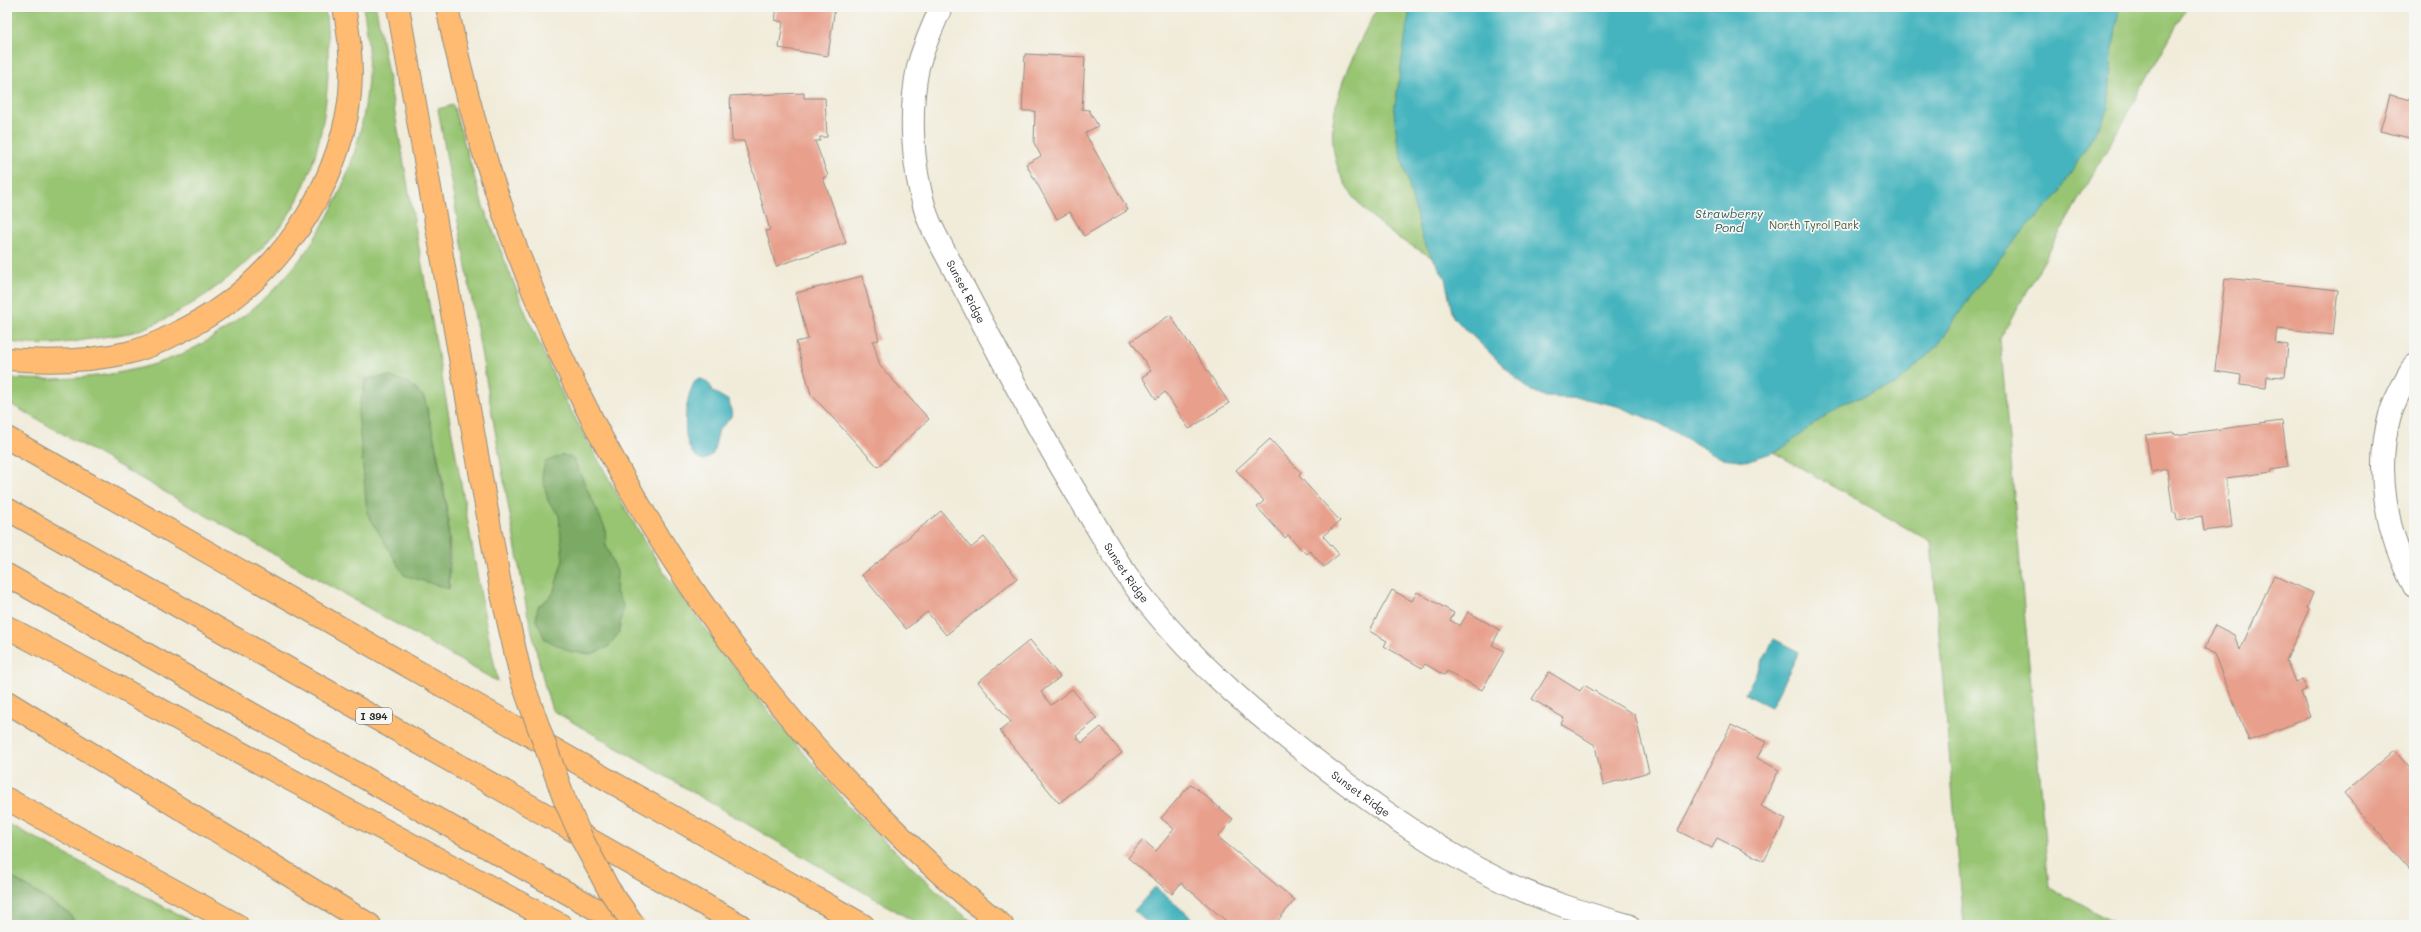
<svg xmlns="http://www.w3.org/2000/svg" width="2421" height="932" viewBox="0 0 2421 932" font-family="Mali,sans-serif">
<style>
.green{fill:#98c572;stroke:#62784e;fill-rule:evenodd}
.forest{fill:#7aaa64;stroke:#526a48}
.water{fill:#45b4be;stroke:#387074}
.building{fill:#e8a08d}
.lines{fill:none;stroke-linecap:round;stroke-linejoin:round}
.street-casing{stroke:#8e8c82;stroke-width:24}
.highway-casing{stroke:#8e8c82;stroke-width:24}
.street{stroke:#fff;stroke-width:22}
.highway{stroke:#febb71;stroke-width:22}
.highway-bridge-casing{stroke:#8e8c82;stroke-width:24;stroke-linecap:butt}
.highway-bridge{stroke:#febb71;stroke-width:22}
.labels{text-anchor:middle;stroke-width:3.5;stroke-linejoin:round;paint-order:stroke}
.shield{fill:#f6f6f2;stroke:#686867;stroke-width:1}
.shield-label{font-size:10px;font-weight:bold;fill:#2b2b2b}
.park-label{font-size:11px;fill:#4c5940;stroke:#f6f6f2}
.street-label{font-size:11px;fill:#2b2b2b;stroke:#f6f6f2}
.water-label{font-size:12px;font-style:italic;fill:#345b5e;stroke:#f6f6f2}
</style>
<rect width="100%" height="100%" fill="#f6f6f2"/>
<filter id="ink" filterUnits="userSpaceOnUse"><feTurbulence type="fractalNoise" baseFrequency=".025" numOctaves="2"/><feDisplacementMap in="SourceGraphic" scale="8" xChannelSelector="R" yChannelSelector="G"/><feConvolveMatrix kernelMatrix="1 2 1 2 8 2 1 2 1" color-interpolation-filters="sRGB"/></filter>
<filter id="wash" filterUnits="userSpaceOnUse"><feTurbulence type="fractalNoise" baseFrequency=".012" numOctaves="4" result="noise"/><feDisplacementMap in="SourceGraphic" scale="16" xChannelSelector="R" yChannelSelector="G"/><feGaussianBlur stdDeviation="0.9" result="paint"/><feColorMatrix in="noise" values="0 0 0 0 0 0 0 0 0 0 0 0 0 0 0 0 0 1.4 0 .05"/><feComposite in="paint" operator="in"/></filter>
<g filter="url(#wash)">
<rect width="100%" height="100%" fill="#f1ecda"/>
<g class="green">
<path d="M18,7h307c8,65 2,133 -27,192 -26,52 -103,111 -156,130 -14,6 -30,6 -45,9 -29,5 -60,10 -90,3v-324z"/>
<path d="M363,7h13l110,617 12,58 -491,-280v-25c22,4 47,2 69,1 42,-3 91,-13 127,-35 27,-16 55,-36 77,-60 66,-71 103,-179 83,-276zM424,397c16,62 30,127 25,192z"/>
<path d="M1378,7h809l-187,332 49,548 69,38h-154l-33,-383 -533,-304c-100,-70 -68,-141 -20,-231z"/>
<path d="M453,105l30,101 44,110 37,82 65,117 36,59 95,127 93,110 102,97 21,17h-56l-368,-215 -7,-23 -18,-76 -89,-502zM548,501l57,27 1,18 11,26 -1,20 7,13 -85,2 15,-13 10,-34 -4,-45z"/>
<polygon points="7,823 198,925 76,925 70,914 7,874"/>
</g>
<g class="forest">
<polygon points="388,376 409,383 424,397 434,438 448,517 449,589 404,575 367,513 358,412 366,379"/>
<polygon points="563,455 573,458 605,528 606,546 617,572 616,592 623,605 619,633 608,647 592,654 571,652 545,639 536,620 538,607 553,594 563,560 559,515 548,501 542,475 545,462"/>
<polygon points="7,874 70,914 76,925 7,925"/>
</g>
<g class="water">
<polygon points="1410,7 2119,7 2119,9 2112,55 2108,111 2058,195 2019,235 1976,288 1939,344 1896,385 1841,404 1780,450 1747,461 1721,458 1659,423 1617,406 1586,399 1546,397 1526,388 1453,317 1445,278 1423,241 1397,139 1394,111"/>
<path d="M702,379l8,6 2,6 17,10 3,14 -6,8 -7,6 -6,25 -9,6c-27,-4 -20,-65 -8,-80z"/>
<polygon points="1774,639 1799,652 1771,707 1745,694"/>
<polygon points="1155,887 1200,925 1150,925 1134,911"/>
</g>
<g id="blocks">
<g class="building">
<polygon points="777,7 835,7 828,56 779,48 783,22 775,20"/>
<polygon points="1025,54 1085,57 1082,109 1089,110 1098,126 1085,133 1128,210 1084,236 1070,212 1057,219 1026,164 1041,156 1034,143 1035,111 1022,111"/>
<polygon points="2414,89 2414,139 2380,131 2390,95 2411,100"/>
<polygon points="804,93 804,98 825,98 827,137 820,137 820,141 815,141 828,176 823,178 846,243 776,266 766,231 770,230 744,141 732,141 730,96"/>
<polygon points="862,276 879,340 873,341 880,366 929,419 878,467 811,394 796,342 808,339 796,293"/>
<polygon points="2225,278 2338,290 2333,335 2277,329 2275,343 2288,345 2285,377 2267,376 2266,388 2240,385 2241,375 2215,371"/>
<polygon points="1170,315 1229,403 1189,429 1165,392 1156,399 1142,377 1151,371 1131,341"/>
<polygon points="2282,421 2288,467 2271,470 2272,472 2226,478 2232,527 2204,531 2202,516 2177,520 2176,513 2173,513 2167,469 2151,472 2146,435 2174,432 2175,435"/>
<polygon points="1270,439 1301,473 1299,476 1340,521 1323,536 1339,554 1324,567 1310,551 1306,554 1288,535 1285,538 1257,507 1264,501 1236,470"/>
<polygon points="941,511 971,548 984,537 1017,578 946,635 927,612 906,629 862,575"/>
<polygon points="2274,575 2313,593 2307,608 2309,609 2286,660 2295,682 2302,679 2307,689 2301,692 2310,717 2249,741 2214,654 2204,648 2215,625 2234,635 2240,650"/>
<polygon points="1392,590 1412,601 1417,592 1454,613 1450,620 1460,626 1468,612 1500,630 1492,645 1504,651 1482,690 1447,671 1444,675 1425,664 1422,668 1384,646 1387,641 1369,631"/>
<polygon points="1030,640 1060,677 1041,692 1051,705 1072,689 1097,719 1076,736 1082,743 1101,727 1122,753 1059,803 1000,731 1011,722 978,682"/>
<polygon points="1549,672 1580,691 1584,685 1635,715 1649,772 1603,785 1595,745 1561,724 1564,718 1532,699"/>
<polygon points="1731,725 1766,742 1757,758 1779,770 1761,806 1786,819 1764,861 1717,838 1712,848 1678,831"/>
<polygon points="2394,750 2414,773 2414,874 2344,793"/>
<polygon points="1191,784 1233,819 1218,837 1295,900 1274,925 1231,925 1181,883 1172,894 1128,858 1143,840 1156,851 1174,829 1161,818"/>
</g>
</g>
</g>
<g filter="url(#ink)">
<use href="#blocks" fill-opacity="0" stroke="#8e8c82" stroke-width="1"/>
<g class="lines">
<defs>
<g id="street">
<path id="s1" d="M941,7c-8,19 -18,40 -23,60 -9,45 -6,98 7,142 3,12 10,25 16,36 48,89 93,179 145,264 19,32 38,65 61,93 51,64 115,118 180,167 55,42 111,81 173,111 41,20 84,33 128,45"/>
<path d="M2414,366c-9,15 -19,32 -24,49 -16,56 -3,121 24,171"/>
</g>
<g id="highway">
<polyline points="398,7 501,590"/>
<path d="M447,7c60,295 206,576 417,792 43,45 89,88 138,126"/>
<path d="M7,359c41,3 80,3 120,-6 17,-4 33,-11 48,-19 88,-41 152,-123 172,-219 7,-36 4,-72 -3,-108"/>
<polyline points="7,438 863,925"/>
<polyline points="7,509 740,925"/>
<polyline points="7,575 624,925"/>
<polyline points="7,627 561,925"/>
<polyline points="7,702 370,925"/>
<polyline points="7,799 237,925"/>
</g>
</defs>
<use href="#street" class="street-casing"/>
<use href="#highway" class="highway-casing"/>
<use href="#street" class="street"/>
<use href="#highway" class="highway"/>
<defs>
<polyline id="highway-bridge" points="501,590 522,681 564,798 583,841 608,888 634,925"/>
</defs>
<use href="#highway-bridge" class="highway-bridge-casing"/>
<use href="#highway-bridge" class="highway-bridge"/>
</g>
</g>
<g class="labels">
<rect class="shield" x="356" y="708" width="36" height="16" rx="3"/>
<g class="shield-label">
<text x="374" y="720">I 394</text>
</g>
<g class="park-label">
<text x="1814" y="229">North Tyrol Park</text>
</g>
<g class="street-label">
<text dy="4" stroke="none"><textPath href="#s1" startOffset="300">Sunset Ridge</textPath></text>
<text dy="4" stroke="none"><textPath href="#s1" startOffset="624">Sunset Ridge</textPath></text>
<text dy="4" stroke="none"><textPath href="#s1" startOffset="948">Sunset Ridge</textPath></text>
</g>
<g class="water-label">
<text x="1729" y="218">Strawberry<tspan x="1729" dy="14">Pond</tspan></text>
</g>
</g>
<rect width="2421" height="932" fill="none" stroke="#f6f6f2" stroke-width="24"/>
</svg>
